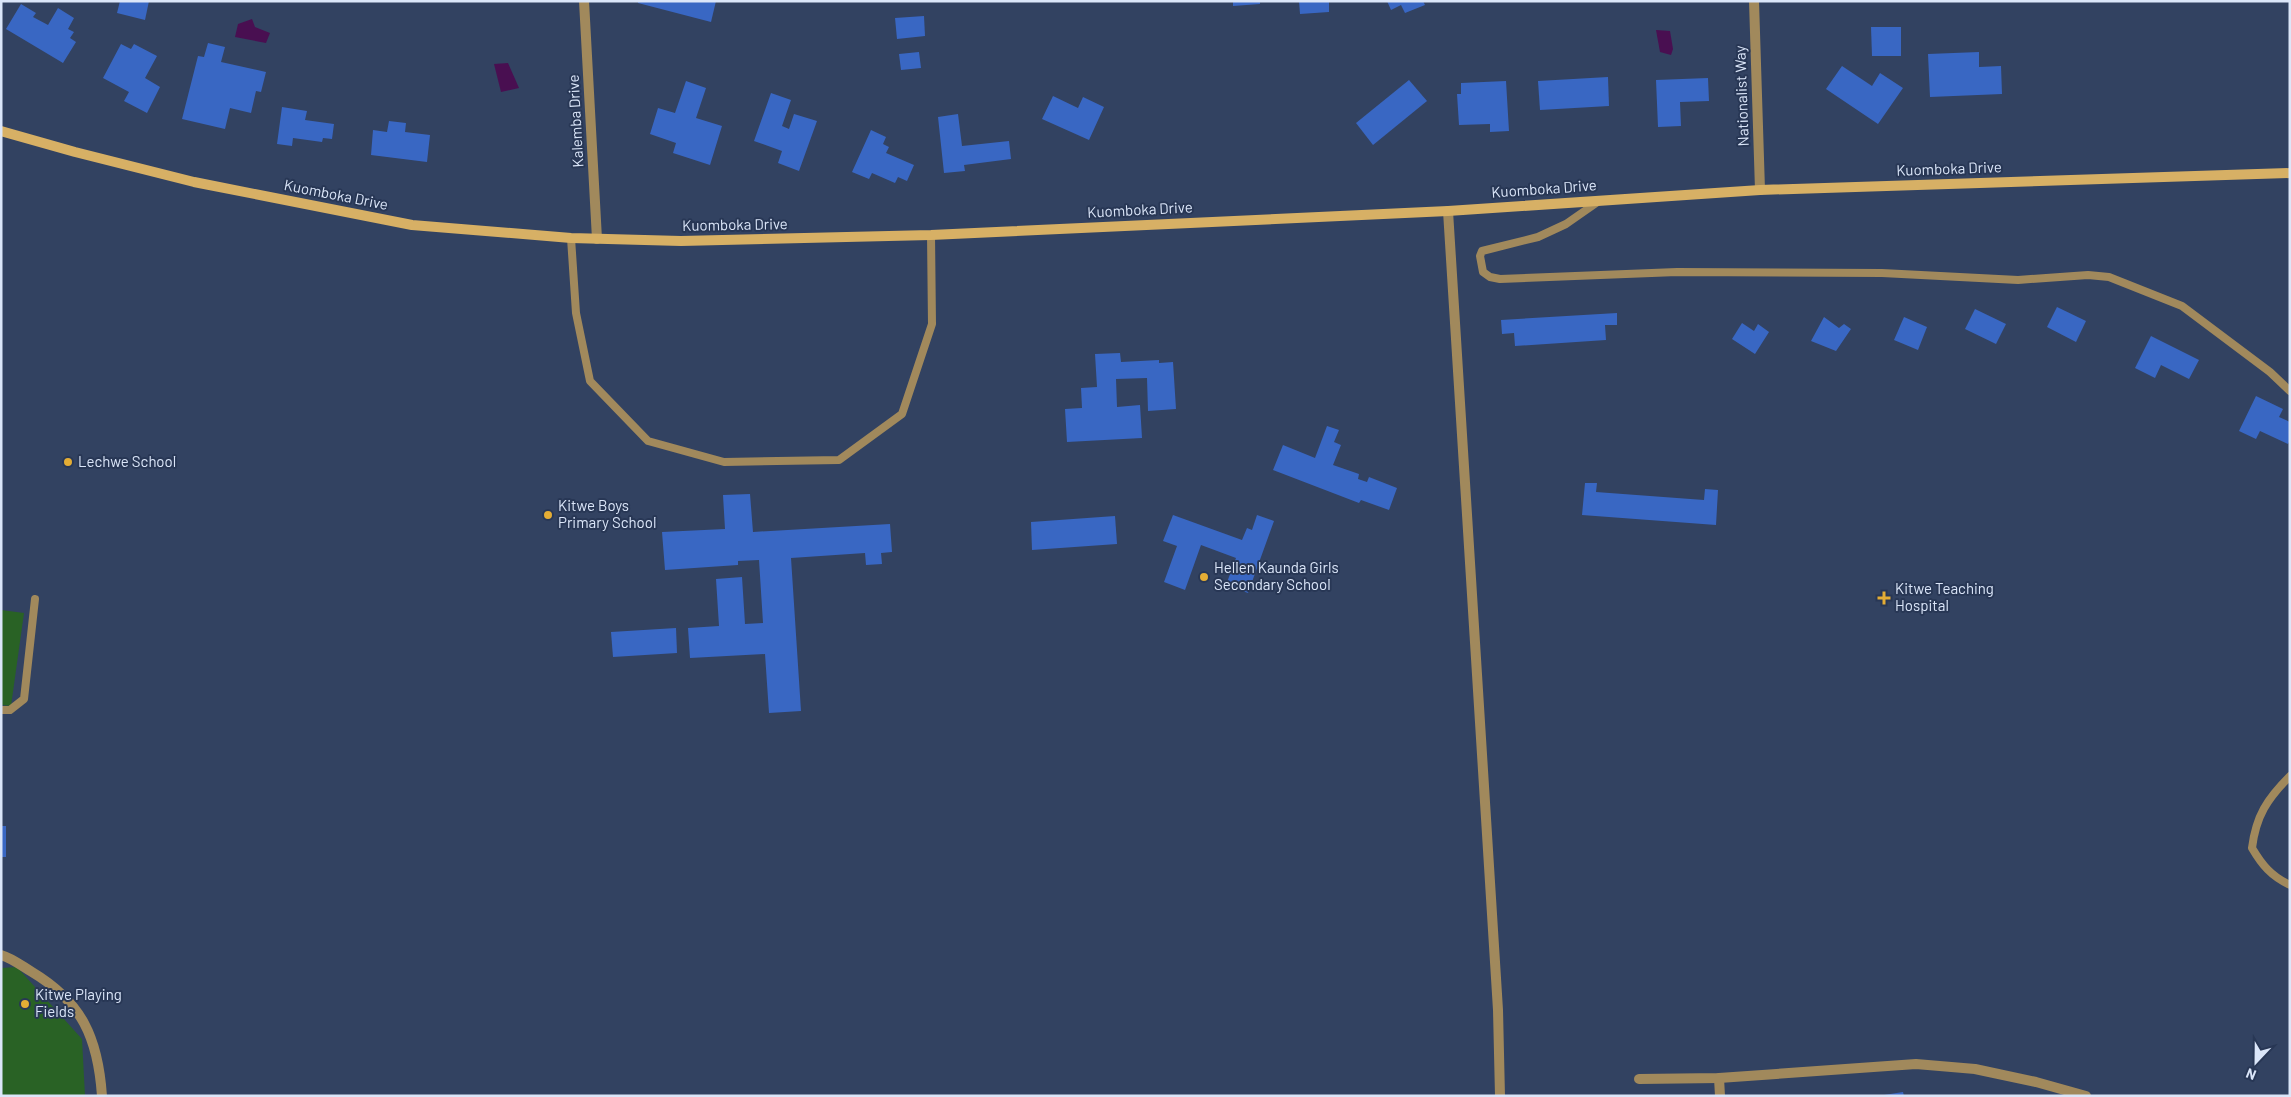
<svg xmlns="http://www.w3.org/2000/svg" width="2291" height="1097" viewBox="0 0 2291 1097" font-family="Barlow,sans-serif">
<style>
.green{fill:#296225}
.water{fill:#490f51}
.building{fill:#3967c3}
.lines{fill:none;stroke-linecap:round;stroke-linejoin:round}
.service{stroke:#a1895c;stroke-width:8}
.minor{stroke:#a1895c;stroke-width:10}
.tertiary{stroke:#a1895c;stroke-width:10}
.secondary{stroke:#d7b065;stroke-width:10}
.poi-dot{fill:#e4ad35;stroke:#283755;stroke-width:2}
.labels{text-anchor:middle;stroke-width:4;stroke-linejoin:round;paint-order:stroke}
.street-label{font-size:15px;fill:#dbe6f9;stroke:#283755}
.poi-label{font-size:15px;fill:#dbe6f9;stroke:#283755;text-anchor:start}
</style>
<rect width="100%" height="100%" fill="#324261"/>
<g class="green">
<polygon points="1,610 24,613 11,706 1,705"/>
<polygon points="17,967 82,1039 85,1096 1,1096 1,968"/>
</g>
<g class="water">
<polygon points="252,19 255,27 270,33 266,43 235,37 238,24"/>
<polygon points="1656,30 1670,31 1673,49 1671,55 1660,52"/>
<polygon points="508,63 519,88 501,92 494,64"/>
</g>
<g class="building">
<polygon points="120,1 149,1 145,20 117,13"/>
<polygon points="638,1 716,1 711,22 638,3"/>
<polygon points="1233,1 1260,1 1260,4 1233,6"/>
<polygon points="1299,1 1329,1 1329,12 1300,14"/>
<polygon points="1387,1 1423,1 1425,5 1405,13 1401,5 1391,10"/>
<polygon points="21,4 36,13 33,17 48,25 58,8 74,18 68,29 74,32 70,38 76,42 63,63 6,29"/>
<polygon points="924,16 925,36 897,39 895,18"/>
<polygon points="1871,27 1901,27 1901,56 1872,56"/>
<polygon points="208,43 225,47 221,62 266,72 261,92 256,91 251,113 230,108 225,129 182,119 198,56 204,57"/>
<polygon points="121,44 131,49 134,44 157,56 145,78 160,87 147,113 124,101 129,92 103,78"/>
<polygon points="919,52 921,68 901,70 899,54"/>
<polygon points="1979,52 1979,67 2001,66 2002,94 1930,97 1928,54"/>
<polygon points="1842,66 1872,86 1880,73 1903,88 1878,124 1826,89"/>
<polygon points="1608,77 1609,106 1540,110 1538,81"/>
<polygon points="1708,78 1709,101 1680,102 1681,126 1658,127 1656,80"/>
<polygon points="1409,80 1427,101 1373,145 1356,123"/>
<polygon points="686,81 706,88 696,118 722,126 710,165 673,153 676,143 650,134 658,108 675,113"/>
<polygon points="1506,81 1509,131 1490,132 1490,124 1459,125 1457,94 1461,94 1461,83"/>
<polygon points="771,93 791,100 782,126 789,129 794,114 817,121 799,171 778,163 782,151 754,141"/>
<polygon points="1053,96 1078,108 1083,97 1104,107 1089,140 1042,119"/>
<polygon points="282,107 307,111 305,120 334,124 332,139 323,138 322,142 293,138 292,146 277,144"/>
<polygon points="958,114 962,146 1009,141 1011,159 964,165 965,171 944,173 938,117"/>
<polygon points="389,121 406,123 405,132 430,135 427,162 371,155 373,130 387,132"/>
<polygon points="871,130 886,137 883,144 889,147 886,153 914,165 907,181 898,177 895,183 872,173 869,179 852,172"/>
<polygon points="2057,307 2086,321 2076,342 2047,327"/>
<polygon points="1975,309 2006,324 1996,344 1965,329"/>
<polygon points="1617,313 1617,325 1605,325 1606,340 1515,346 1514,333 1502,334 1501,320"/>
<polygon points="1824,317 1839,328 1844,324 1851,329 1836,351 1811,341"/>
<polygon points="1904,317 1927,327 1918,350 1894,340"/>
<polygon points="1742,323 1754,331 1758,324 1769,332 1755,354 1732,339"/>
<polygon points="2151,336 2199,360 2189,379 2161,365 2155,378 2135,368"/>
<polygon points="1120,353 1121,362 1159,360 1159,363 1173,362 1176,409 1148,411 1147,378 1116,379 1117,407 1140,405 1142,438 1067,442 1065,409 1082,408 1081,388 1097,387 1095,354"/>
<polygon points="2256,396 2283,409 2279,417 2290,422 2290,440 2288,444 2260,431 2256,439 2239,431"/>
<polygon points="1327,426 1339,430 1334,442 1341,445 1333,465 1359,474 1358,479 1367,482 1369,477 1397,488 1389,510 1361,500 1359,503 1273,470 1283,445 1315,458"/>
<polygon points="1585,483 1597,483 1596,492 1704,500 1705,489 1718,490 1716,525 1582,515"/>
<polygon points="750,494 753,532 890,524 892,552 881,553 882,564 866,565 865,553 791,558 801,711 769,713 765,654 690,658 688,628 719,626 716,579 742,577 745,624 763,623 759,560 738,561 738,565 665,570 662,532 725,529 723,495"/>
<polygon points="1173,515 1242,540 1247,528 1252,530 1257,515 1274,521 1248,593 1226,585 1236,558 1201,545 1185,590 1164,582 1177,546 1163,541"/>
<polygon points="1115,516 1117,544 1032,550 1031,522"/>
<polygon points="676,628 677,653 613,657 611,632"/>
<rect x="1" y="826" width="5" height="31"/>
<polygon points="1903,1092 1904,1096 1884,1096 1884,1095"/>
</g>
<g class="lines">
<g class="service">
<polyline points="1599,201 1566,224 1538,237 1482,251 1480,256 1483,272 1490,277 1500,279 1677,272 1882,273 2018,280 2088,275 2109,277 2182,306 2270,372 2290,391"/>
<polyline points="571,238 576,313 590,381 648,441 724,462 839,460 902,414 932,324 931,235"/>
<polyline points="1,710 10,710 24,699 35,599"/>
<path d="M2290,776c-23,23 -34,40 -38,72 10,17 19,28 38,37"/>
</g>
<g class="minor">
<polyline points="584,1 597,239"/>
<polyline points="1448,211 1498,1010 1500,1096"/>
<path d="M1,955c11,3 21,11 31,17 50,30 66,66 70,124"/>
<polyline points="1719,1078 1720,1096"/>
<polyline points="1639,1079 1719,1078 1916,1064 1975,1069 2036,1082 2086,1096"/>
</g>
<polyline class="tertiary" points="1754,1 1760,190"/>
<polyline class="secondary" points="1,131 75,152 194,182 412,225 571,238 681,241 931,235 1448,211 1760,190 2290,173"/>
</g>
<g class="poi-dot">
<circle cx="68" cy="462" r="5"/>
<circle cx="548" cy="515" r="5"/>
<circle cx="1204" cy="577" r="5"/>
<path d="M1881.5 590.5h5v5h5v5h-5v5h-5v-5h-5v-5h5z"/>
<circle cx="25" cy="1004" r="5"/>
</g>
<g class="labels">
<g class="street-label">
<text transform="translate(1742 96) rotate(-92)" y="5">Nationalist Way</text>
<text transform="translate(576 121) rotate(-93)" y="5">Kalemba Drive</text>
<text transform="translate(1949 169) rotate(-2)" y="5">Kuomboka Drive</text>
<text transform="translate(1544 189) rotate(-4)" y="5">Kuomboka Drive</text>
<text transform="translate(336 195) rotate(11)" y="5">Kuomboka Drive</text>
<text transform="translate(1140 210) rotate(-3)" y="5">Kuomboka Drive</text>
<text transform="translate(735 225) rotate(-1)" y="5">Kuomboka Drive</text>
</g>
<g class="poi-label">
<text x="78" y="467">Lechwe School</text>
<text x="558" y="511">Kitwe Boys<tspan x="558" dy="17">Primary School</tspan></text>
<text x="1214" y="573">Hellen Kaunda Girls<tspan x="1214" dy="17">Secondary School</tspan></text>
<text x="1895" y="594">Kitwe Teaching<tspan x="1895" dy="17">Hospital</tspan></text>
<text x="35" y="1000">Kitwe Playing<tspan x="35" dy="17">Fields</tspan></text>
</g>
</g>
<rect width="2291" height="1097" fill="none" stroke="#dbe6f9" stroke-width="5"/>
<g transform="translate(2256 1062) rotate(202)" stroke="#283755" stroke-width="4" paint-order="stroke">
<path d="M0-4L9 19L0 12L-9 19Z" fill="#dbe6f9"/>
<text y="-8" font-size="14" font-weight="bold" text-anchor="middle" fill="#dbe6f9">N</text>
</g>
</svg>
